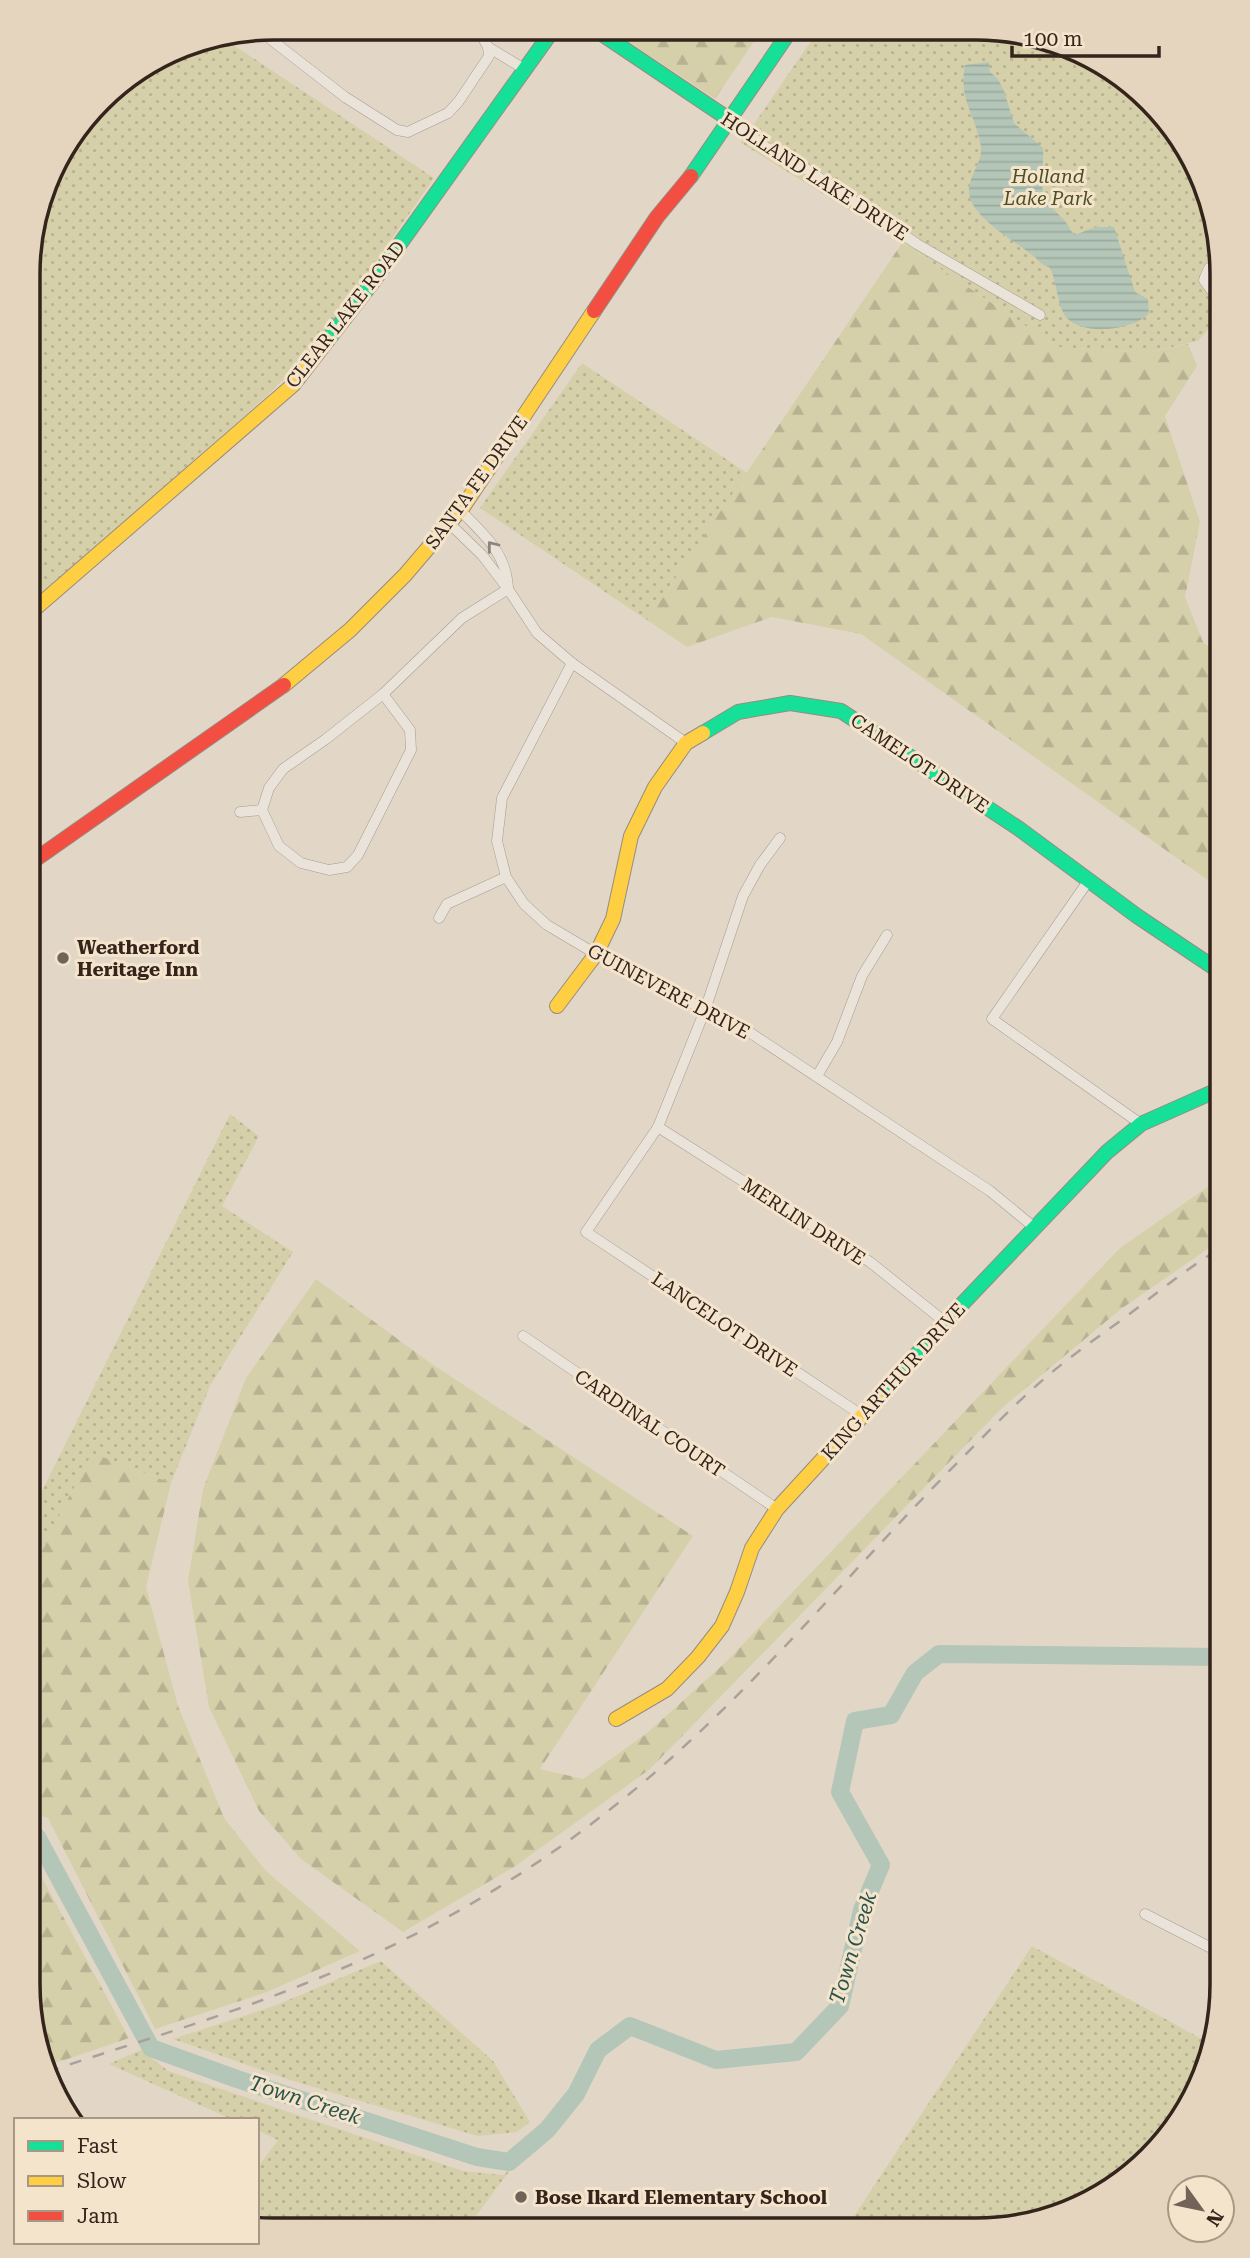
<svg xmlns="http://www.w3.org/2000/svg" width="1250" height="2258" viewBox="0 0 1250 2258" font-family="'Roboto Serif',serif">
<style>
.grass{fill:url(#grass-dots)}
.forest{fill:url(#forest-firs)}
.water{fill:url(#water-rules)}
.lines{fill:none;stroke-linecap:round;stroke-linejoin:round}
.river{stroke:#b4c6b8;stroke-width:18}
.street-casing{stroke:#a69c91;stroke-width:11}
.fast-casing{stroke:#968c81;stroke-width:16}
.slow-casing{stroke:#968c81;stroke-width:16}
.jam-casing{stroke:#968c81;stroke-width:16}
.street{stroke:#eae3d9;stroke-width:10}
.fast{stroke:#16e098;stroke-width:14}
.slow{stroke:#ffcf43;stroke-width:14}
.jam{stroke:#f24e42;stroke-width:14}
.rail{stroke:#a9a29a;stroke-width:2.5;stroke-dasharray:12 12;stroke-linecap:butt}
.oneway{stroke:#8f847a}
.poi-dot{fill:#716357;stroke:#f5e4cc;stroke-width:2.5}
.labels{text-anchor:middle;stroke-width:6;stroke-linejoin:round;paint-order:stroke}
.street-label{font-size:19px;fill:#34241b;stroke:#f5e4cc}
.park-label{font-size:19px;font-style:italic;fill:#4a5021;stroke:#f5e4cc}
.poi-label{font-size:19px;font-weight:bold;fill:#34241b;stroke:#f5e4cc;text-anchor:start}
.water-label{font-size:21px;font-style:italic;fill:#2a534c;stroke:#f5e4cc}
.rim{fill:none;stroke:#34241b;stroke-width:3.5}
</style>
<defs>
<pattern id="grass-dots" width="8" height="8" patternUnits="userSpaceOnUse" patternTransform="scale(1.75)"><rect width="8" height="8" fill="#d5d0a9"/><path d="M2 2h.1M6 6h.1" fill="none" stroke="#b7b291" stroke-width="1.8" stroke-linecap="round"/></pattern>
<pattern id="forest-firs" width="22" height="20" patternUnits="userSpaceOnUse" patternTransform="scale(1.75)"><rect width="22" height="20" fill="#d5d0a9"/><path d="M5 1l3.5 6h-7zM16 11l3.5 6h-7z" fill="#b7b291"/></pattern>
<pattern id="water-rules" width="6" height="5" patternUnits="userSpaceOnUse" patternTransform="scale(1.75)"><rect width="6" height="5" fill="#b4c6b8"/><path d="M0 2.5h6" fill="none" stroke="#9baa9e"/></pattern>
</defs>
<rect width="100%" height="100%" fill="#e2d7c7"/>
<g class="grass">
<polygon points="818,31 1023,33 1138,89 1209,195 1222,274 1222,314 1198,341 1147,353 1057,347 902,243 741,143"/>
<polygon points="223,38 434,178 322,339 267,396 30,604 30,242 54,165 112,89 180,47"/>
<polygon points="582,363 747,473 647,620 480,508"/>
<polygon points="230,1114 259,1136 222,1206 293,1252 210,1386 171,1483 92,1454 28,1575 29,1517"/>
<polygon points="1032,1946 1211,2044 1203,2078 1171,2134 1113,2188 1055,2217 976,2230 845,2230"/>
<polygon points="381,1961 493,2061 530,2122 517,2132 478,2136 290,2080 173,2039 274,2006"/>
<polygon points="141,2050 168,2071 463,2171 503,2175 514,2165 467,2228 257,2228 257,2168 278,2140 257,2130 257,2120 233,2120 109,2064"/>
</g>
<g class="forest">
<polygon points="611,30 761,31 715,99"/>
<polygon points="902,243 1057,347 1147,353 1188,344 1197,366 1165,416 1200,522 1185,597 1203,642 1222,659 1222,890 861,634 772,617 687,647 647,620"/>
<polygon points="1222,1177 1222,1239 1121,1309 1003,1407 650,1769 514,1867 403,1932 301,1859 259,1811 209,1707 188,1581 203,1489 246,1378 316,1279 429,1362 693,1536 540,1769 583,1779 647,1733 726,1662 1120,1248"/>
<polygon points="92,1453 171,1483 146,1587 178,1706 224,1818 266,1871 360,1951 267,1992 155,2029 48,1818 28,1812 28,1575"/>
<polygon points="28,1852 129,2038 44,2067 28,1984"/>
</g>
<path class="water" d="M989,62l1,10 8,7 6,12 10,32 29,25c1,12 -3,42 1,49 4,8 12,14 18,21 6,5 7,12 13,17l20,-8h19l21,65 13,7 1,14c-14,17 -67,24 -83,4 -9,-11 -10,-42 -17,-50 -2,-1 -4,-1 -5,-2 -4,-2 -5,-4 -8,-7 -20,-17 -57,-35 -66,-60 -6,-18 13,-34 11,-51 -5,-32 -23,-47 -16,-82z"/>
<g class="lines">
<polyline class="river" points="28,1834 37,1837 151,2048 237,2079 477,2157 509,2162 547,2130 576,2094 598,2050 630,2026 716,2060 796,2052 840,2006 862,1910 881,1865 840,1792 855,1721 891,1715 915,1673 939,1654 1222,1657"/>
<defs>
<g id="street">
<polyline points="260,31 345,97 397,130 408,132 448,113 459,101 489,56 488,47 478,29"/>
<polyline points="488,47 526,70"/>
<polyline points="730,120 767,148 787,156 917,244 1040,315"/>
<polyline points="1220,265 1209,268 1204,280 1212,291 1222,291"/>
<path d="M460,510c24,25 46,42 48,78"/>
<polyline points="450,524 482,555 508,589 537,633 572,663 686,743"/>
<polyline points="572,663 502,798 497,841 506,877 524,904 547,925 596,954 749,1032 990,1191 1035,1228"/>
<polyline points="262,810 269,788 283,769 326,739 383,694 462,618 508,589"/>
<polyline points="262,810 279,846 301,863 329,870 347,867 358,855 411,750 410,730 383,694"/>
<polyline points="240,812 262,810"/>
<polyline points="780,838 760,865 743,896 705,1010 658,1127 586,1232 863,1416"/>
<polyline points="1089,880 992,1019 1141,1124"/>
<polyline points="439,918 447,904 506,877"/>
<polyline points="817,1076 837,1042 862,976 887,935"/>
<polyline points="658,1127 870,1262 945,1322"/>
<polyline points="523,1336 777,1509"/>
<polyline points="1145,1914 1221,1953"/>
</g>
<g id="fast">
<polyline points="596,30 730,120"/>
<polyline points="691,176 790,31"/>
<polyline points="327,341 372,283 553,30"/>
<polyline points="703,733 738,712 790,703 841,711 1018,828 1137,916 1222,973"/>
<polyline points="877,1400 945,1322 1107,1152 1141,1124 1222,1088"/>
</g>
<g id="slow">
<polyline points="30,613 293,385 327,341"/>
<polyline points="284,685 350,630 405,575 463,507 594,311"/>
<polyline points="557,1006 596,954 613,919 631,836 655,787 686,743 703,733"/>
<polyline points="616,1719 667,1689 698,1657 722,1626 737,1592 752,1548 777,1509 877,1400"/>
</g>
<g id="jam">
<polyline points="594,311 657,217 691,176"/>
<polyline points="29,864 284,685"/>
</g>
</defs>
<use href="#street" class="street-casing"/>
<use href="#fast" class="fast-casing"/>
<use href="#slow" class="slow-casing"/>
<use href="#jam" class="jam-casing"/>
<use href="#street" class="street"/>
<use href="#fast" class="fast"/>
<use href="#slow" class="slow"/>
<use href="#jam" class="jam"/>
<path class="rail" d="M47,2072c86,-29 173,-54 257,-88 108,-42 213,-101 304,-173 134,-104 239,-238 358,-357 27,-27 55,-56 85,-81 24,-20 50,-38 76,-57 31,-24 61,-48 95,-69"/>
</g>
<defs><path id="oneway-chevron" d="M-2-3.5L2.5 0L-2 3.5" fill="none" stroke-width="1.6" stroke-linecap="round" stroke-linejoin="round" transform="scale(1.75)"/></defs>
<use class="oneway" href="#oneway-chevron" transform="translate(492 546) rotate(-128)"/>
<g class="poi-dot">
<circle cx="63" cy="958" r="7"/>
<circle cx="521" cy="2197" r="7"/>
</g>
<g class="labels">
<g class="street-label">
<text transform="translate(815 176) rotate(33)" y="7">HOLLAND LAKE DRIVE</text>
<text transform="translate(345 314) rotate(-52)" y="7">CLEAR LAKE ROAD</text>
<text transform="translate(476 482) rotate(-54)" y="7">SANTA FE DRIVE</text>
<text transform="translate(920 763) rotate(34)" y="7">CAMELOT DRIVE</text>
<text transform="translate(669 991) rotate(28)" y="7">GUINEVERE DRIVE</text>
<text transform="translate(804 1221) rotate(33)" y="7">MERLIN DRIVE</text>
<text transform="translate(725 1324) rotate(34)" y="7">LANCELOT DRIVE</text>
<text transform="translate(893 1381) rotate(-48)" y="7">KING ARTHUR DRIVE</text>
<text transform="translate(650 1423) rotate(34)" y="7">CARDINAL COURT</text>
</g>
<g class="park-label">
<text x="1048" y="183">Holland<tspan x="1048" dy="22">Lake Park</tspan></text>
</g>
<g class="poi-label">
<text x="77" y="954">Weatherford<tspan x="77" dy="22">Heritage Inn</tspan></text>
<text x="535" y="2204">Bose Ikard Elementary School</text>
</g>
<g class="water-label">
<text transform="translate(853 1948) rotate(-73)" y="7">Town Creek</text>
<text transform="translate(305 2100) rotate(18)" y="7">Town Creek</text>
</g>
</g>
<path d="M0 0H1250V2258H0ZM274 40H976A234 234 0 0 1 1210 274V1984A234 234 0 0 1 976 2218H274A234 234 0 0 1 40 1984V274A234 234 0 0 1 274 40Z" fill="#e6d5be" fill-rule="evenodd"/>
<path class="rim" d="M274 40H976A234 234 0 0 1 1210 274V1984A234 234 0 0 1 976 2218H274A234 234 0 0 1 40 1984V274A234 234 0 0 1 274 40Z"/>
<rect x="14" y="2118" width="245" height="126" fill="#f5e4cc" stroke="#a89785" stroke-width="2"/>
<rect x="28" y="2141" width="35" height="10" fill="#16e098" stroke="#a89785" stroke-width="2"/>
<text x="77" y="2153" font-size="21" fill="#34241b">Fast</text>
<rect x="28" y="2176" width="35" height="10" fill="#ffcf43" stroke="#a89785" stroke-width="2"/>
<text x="77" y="2188" font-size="21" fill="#34241b">Slow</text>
<rect x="28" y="2211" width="35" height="10" fill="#f24e42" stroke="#a89785" stroke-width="2"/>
<text x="77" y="2223" font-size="21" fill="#34241b">Jam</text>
<g transform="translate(1201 2209) rotate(123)"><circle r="33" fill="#f5e4cc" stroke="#a89785" stroke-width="2"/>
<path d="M0-5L12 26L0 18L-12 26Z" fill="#716357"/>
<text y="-10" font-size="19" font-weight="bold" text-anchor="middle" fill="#34241b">N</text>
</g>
<path d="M1012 46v10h147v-10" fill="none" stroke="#34241b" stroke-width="3.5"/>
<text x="1023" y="46" font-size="21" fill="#34241b" stroke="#f5e4cc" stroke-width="5" paint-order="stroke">100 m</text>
</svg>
